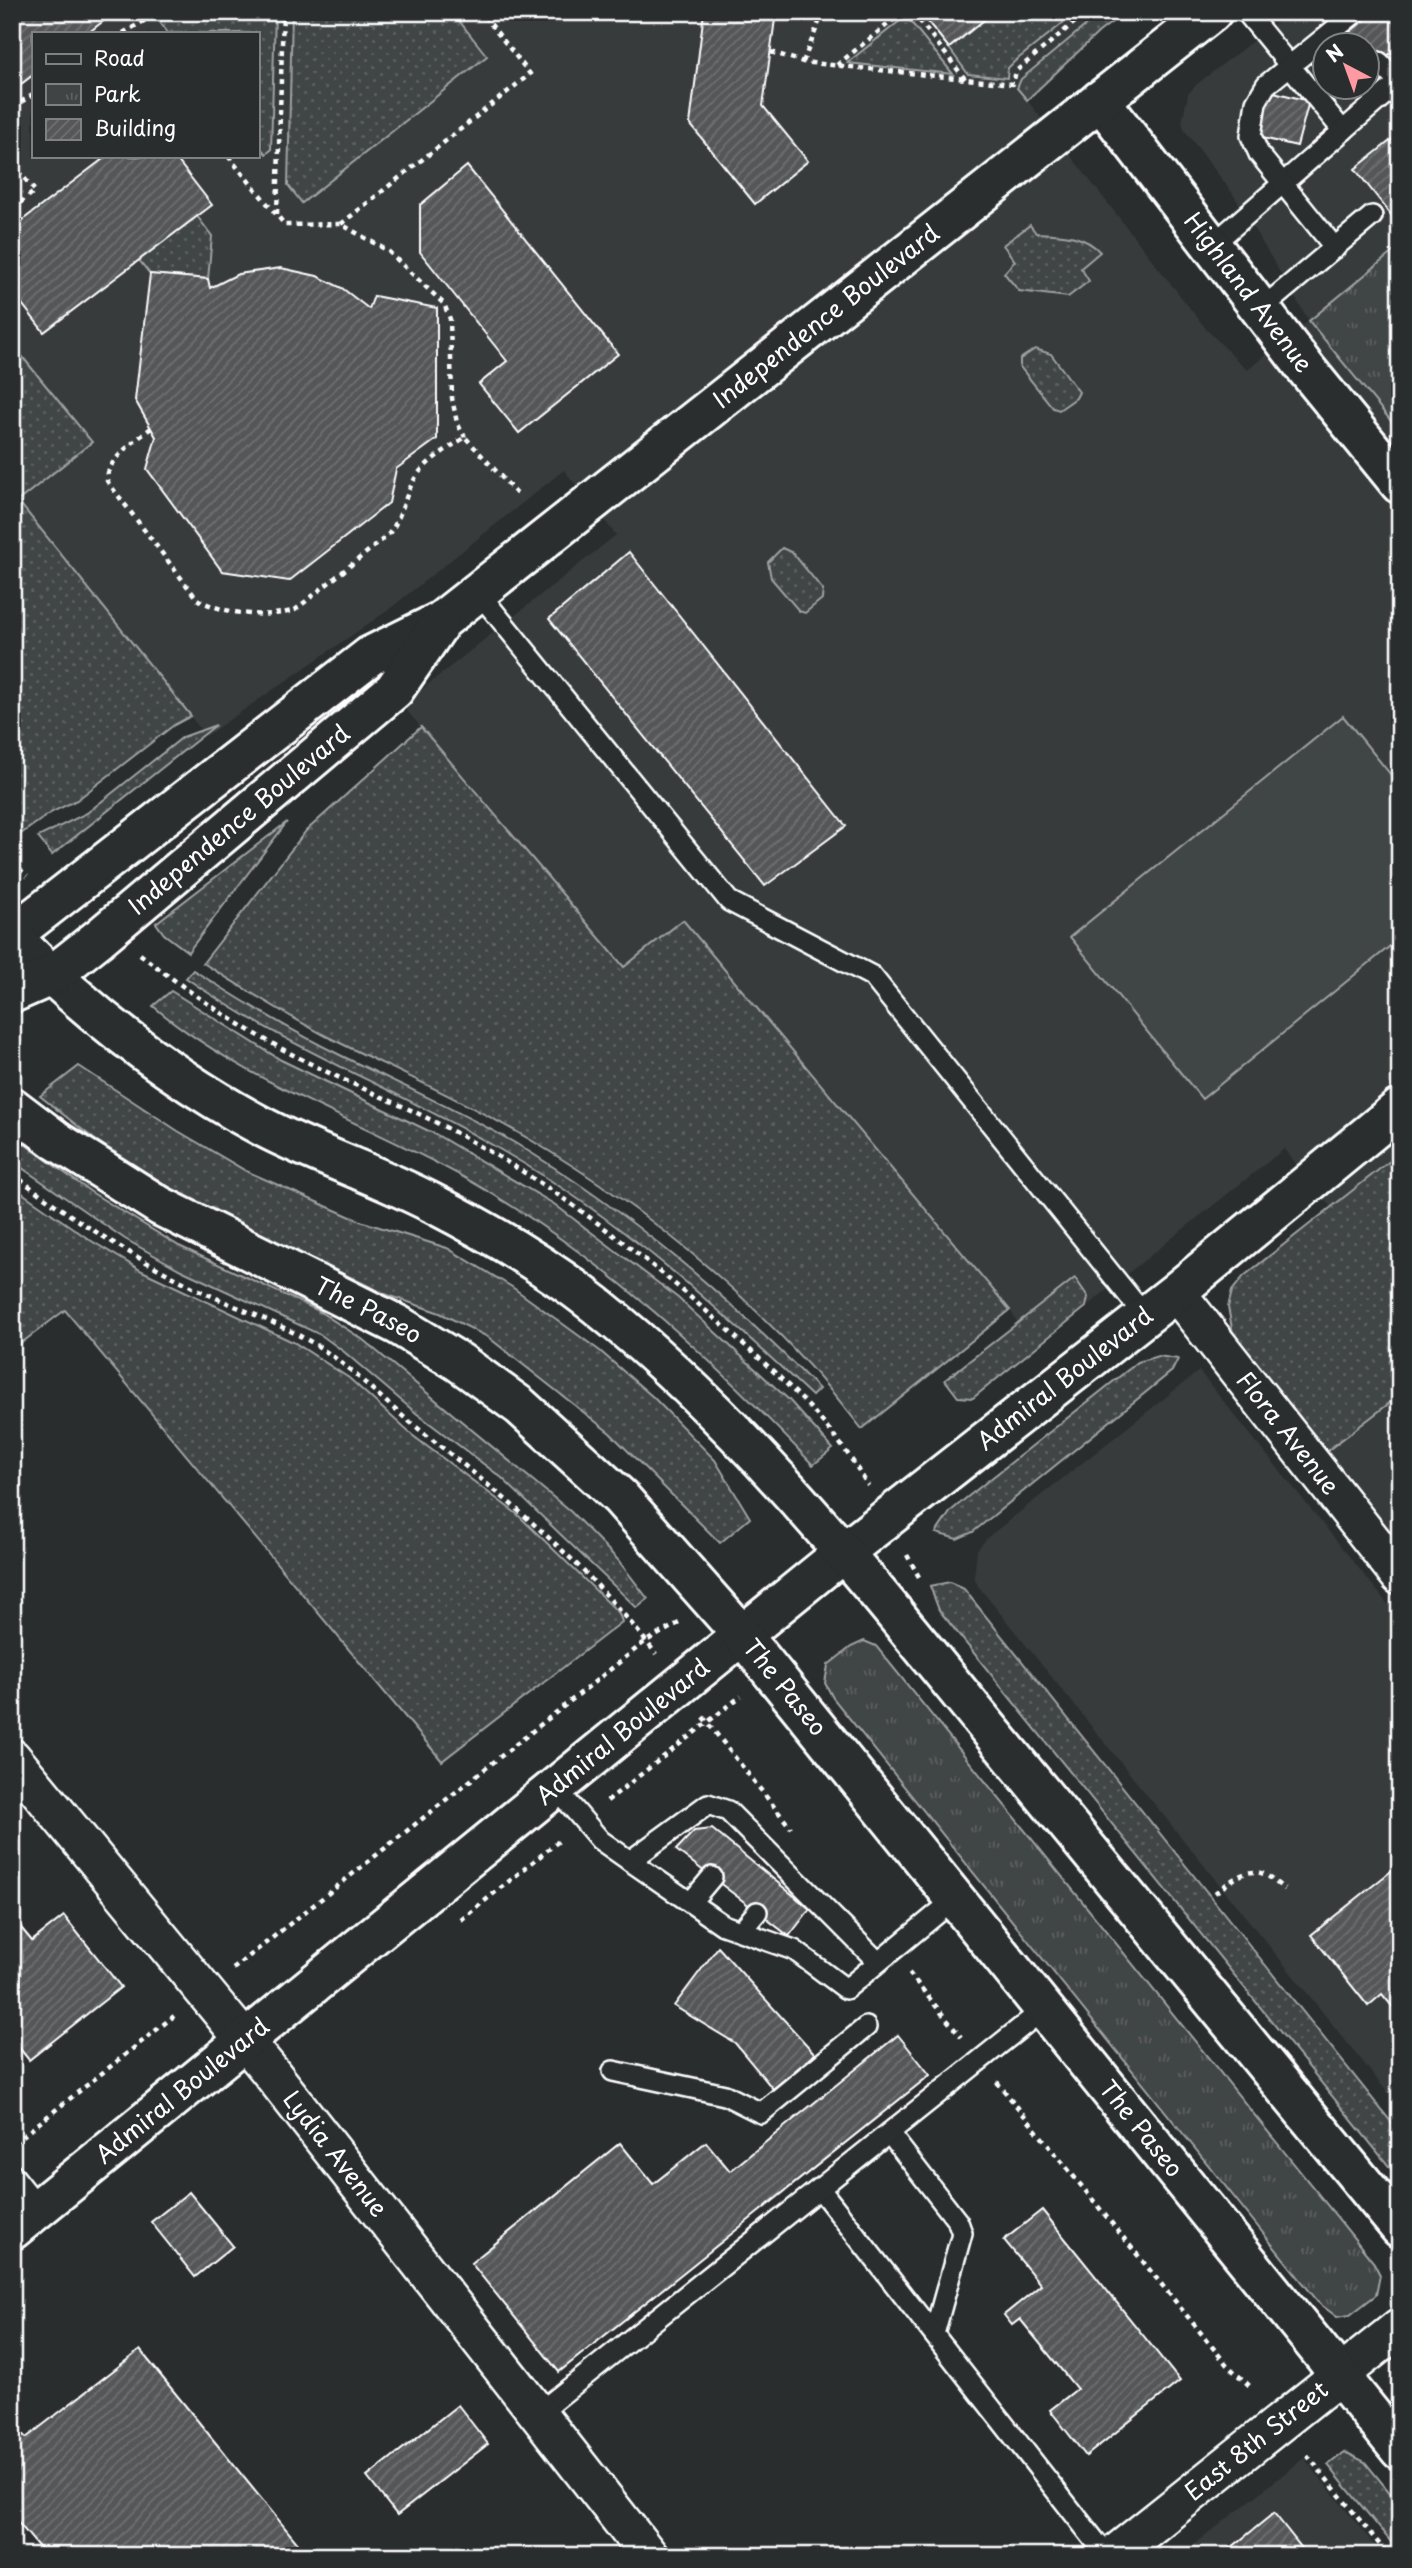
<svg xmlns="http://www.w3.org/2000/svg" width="1412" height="2568" viewBox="0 0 1412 2568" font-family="'Playpen Sans',sans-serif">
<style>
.built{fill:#373a3b;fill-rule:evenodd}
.grass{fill:url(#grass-dots);stroke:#a0a2a2;stroke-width:2}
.park{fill:url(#park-tufts);stroke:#a0a2a2;stroke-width:2}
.pitch{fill:#414445;stroke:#a0a2a2;stroke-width:2}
.building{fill:url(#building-hatch);stroke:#fff;stroke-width:2}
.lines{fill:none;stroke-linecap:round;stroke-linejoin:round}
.lane-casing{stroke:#fff;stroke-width:24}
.street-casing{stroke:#fff;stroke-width:42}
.secondary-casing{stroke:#fff;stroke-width:44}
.primary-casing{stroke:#fff;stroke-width:44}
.path{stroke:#fff;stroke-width:4.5;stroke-dasharray:5 5;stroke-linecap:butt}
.lane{stroke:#2a2d2e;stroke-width:19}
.street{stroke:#2a2d2e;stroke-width:37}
.secondary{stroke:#2a2d2e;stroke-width:38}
.primary{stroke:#2a2d2e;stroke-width:38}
.labels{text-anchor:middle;stroke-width:6;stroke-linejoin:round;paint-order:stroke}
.street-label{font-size:24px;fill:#fff;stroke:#2a2d2e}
</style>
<defs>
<pattern id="grass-dots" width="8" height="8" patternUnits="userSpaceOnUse" patternTransform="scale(1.75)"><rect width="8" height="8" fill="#414445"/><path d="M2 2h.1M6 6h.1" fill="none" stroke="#5e6061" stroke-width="1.8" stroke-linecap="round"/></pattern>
<pattern id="park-tufts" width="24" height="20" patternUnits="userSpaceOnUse" patternTransform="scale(1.75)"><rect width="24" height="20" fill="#414445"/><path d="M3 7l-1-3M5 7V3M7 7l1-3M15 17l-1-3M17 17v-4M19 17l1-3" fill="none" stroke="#5e6061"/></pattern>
<pattern id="building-hatch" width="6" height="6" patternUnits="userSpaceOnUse" patternTransform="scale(1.75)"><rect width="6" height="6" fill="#555758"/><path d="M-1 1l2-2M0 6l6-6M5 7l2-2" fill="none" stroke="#6e7071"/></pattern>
</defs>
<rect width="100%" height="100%" fill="#2a2d2e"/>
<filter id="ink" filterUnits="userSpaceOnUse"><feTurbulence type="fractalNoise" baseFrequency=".0143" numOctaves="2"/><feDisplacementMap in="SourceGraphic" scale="14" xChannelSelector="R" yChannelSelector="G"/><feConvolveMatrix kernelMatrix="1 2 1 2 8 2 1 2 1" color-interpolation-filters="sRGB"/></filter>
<g filter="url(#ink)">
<g class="built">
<path d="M12,12h1113l-26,20 -72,68 180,230 40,40 62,-49 -76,-127 -48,-63 -3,-9 6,-28 9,-10 93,-72h110v1537l-77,-95 36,-212 -75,-93 -251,200 -23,-39 -326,-390 -60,47 -222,-262 214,-170 -52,-65 -177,141 -181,125 -188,-235 74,-59 -80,-98zM33,33h224v123h-224zM1324,46h42v42h-42z"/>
<polygon points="1199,1371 1400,1619 1400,2108 978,1586 974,1577 977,1550 988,1537"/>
<polygon points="1304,2458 1383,2556 1180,2556"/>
</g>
<g class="grass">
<polygon points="185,12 275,12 271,150 266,154 257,144 257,33 168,33 159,21"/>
<polygon points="292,12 452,12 487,56 302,203 288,185"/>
<polygon points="994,12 1077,12 1014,62 1008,68 1007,78 968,74 949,48"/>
<polygon points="1102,12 1125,12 1099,32 1027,100 1017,88 1021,79"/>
<polygon points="906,16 953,74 847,63"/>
<polygon points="197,216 212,236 208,279 150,274 139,260"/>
<path d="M1030,225l6,8c24,1 48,1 64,19l-19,16 8,13 -21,16 -49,-6 -15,-18 11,-12 -12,-16z"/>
<polygon points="12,344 92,442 18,501 191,716 174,725 77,800 52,812 12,840"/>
<polygon points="1035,349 1051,354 1079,392 1076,398 1059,410 1053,408 1020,367 1020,359"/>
<polygon points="782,548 793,553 823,590 822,599 805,613 799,611 771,578 768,562"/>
<polygon points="216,725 52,855 38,837 87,813 183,737"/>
<path d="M421,727l203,240 59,-47 327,390 -148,119c-90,-117 -206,-215 -333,-290 -66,-39 -135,-69 -203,-103 -42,-22 -83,-48 -123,-73l103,-132z"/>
<polygon points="287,822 188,952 164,934 156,923"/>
<path d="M193,970c48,30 96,60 147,85 59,29 118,55 175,88 113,68 211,152 304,246l-7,7c-96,-90 -192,-177 -306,-243 -106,-63 -218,-104 -320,-175z"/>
<path d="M171,991l110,69 154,74 119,70 124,94 111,102 44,49 -20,16c-103,-109 -210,-208 -341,-283 -105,-60 -225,-97 -319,-176z"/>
<polygon points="79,1066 178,1131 246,1171 360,1221 447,1248 512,1287 600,1351 653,1397 715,1460 750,1518 720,1543 610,1433 488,1337 440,1313 385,1294 185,1197 94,1139 40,1096"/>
<polygon points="12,1135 91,1192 179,1246 317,1310 362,1339 571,1512 618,1560 648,1599 637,1608 502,1478 416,1413 343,1351 321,1335 181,1270 125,1239 12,1161"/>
<polygon points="1400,1153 1400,1395 1323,1454 1234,1339 1228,1307 1232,1291 1244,1276"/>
<polygon points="12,1186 90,1240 142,1271 295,1343 349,1378 412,1435 517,1514 619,1613 622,1622 442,1761 65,1310 12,1350"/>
<polygon points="1075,1278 1088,1297 1086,1307 973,1398 958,1397 945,1380"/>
<polygon points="1158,1356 1178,1359 1172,1371 973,1532 957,1539 936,1533 951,1511 965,1499 1138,1362"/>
<polygon points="950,1582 964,1589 1400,2133 1400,2180 939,1610 930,1586"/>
<polygon points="1345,2452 1365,2462 1400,2505 1400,2553 1328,2465"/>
</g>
<g class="park">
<polygon points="1400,246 1400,432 1309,321"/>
<polygon points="864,1641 876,1646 1374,2263 1380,2275 1376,2295 1350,2315 1337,2317 1320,2304 833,1698 825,1683 828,1665 851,1647"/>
</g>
<polygon class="pitch" points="1343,716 1400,786 1400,938 1202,1099 1070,937"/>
<g class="building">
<polygon points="12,12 115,12 88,33 33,33 33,75 12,91"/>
<polygon points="704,12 776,12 763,106 808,161 755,204 690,124"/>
<polygon points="920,12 994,12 949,48"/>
<polygon points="1374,12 1400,13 1400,46 1366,72 1366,46 1333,46"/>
<polygon points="1324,52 1324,73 1311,64"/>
<polygon points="1266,90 1309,101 1297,146 1254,136"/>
<polygon points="1400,133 1400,226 1355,169"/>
<polygon points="107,156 174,156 212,205 44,332 12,291 12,228"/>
<polygon points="467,166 618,354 519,433 479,384 507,361 420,252 420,205"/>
<polygon points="281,268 317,276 342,288 369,309 374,296 437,308 437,439 396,469 389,503 289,581 222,571 147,469 156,437 135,400 150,274 208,279 210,288 238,274"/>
<polygon points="629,552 846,826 765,886 549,619"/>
<polygon points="712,1829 810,1909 789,1936 676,1850 694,1831"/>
<polygon points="1400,1864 1400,2016 1382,1994 1368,2006 1311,1935"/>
<polygon points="64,1916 121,1987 29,2060 12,2039 12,1927 17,1923 32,1941"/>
<polygon points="718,1947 815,2054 773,2089 735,2043 674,2006"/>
<polygon points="898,2035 930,2075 559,2372 471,2263 620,2143 653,2184 706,2142 730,2171"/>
<polygon points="189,2192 233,2246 195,2277 151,2222"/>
<polygon points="1042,2210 1180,2381 1086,2456 1050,2410 1077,2389 1020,2319 1012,2325 1004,2315 1041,2285 1004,2240"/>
<polygon points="140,2350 308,2556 46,2556 12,2515 12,2428 15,2426 26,2438"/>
<polygon points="458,2405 488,2444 397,2515 367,2477"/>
<polygon points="1274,2513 1308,2556 1221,2556"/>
</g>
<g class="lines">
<defs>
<g id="lane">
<polyline points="1246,12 1343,131"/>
<polyline points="1379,62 1399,82"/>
<polyline points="1211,246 1400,81"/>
<polyline points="1335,248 1259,154 1251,136 1256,102 1266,85 1356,12"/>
<polyline points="1260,310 1372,216"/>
<polyline points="478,592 729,901 872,976 1145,1316"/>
<polyline points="555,1787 600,1840 630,1861 723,1925 794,1950 846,1989 955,1899"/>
<polyline points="630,1861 708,1804 728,1811 878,1962"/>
<polyline points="691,1902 712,1877"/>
<polyline points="741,1931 757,1912"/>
<polyline points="613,2071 725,2095 761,2113 866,2027"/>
<polyline points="889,2133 958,2222 962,2233 934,2334"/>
<polyline points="12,2174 39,2208"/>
<polyline points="820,2189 1107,2556"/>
<polyline points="536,2415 1044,2009"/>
</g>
<g id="street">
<path id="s1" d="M1176,1292l224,284"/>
<path id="s2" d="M12,1758l257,312 380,486"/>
<path id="s3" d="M1113,2556l287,-229"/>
</g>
<g id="secondary">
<path id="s4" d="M1100,100l207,270 93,114"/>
<path id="s5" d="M12,2230l832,-678 332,-260 224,-184"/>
</g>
<g id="primary">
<path id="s6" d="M12,935l358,-279 71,-35 771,-609"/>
<path d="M12,937c76,76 158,141 253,191 54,28 113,47 167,75 57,29 114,63 164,102 151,121 271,275 393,424 137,166 274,333 411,499"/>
<path id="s7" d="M12,993l39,-17 48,-38 295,-248 46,-67"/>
<path id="s8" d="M12,1107l45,34 103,65 238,119 61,37 61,44 100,91 122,138 658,815"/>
</g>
</defs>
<use href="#lane" class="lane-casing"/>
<use href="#street" class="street-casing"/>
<use href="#secondary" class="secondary-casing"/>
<use href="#primary" class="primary-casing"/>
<g class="path">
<polyline points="913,12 965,79"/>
<polyline points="123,33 160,12"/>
<polyline points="771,52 803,62 1013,84 1016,71 1087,12"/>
<polyline points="803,62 823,12"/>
<polyline points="837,65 903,12"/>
<polyline points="12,107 33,95"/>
<polyline points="228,156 285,225 341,224 388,251 444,304 450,319 452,398 457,423 465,437"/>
<polyline points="12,163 35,191 12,209"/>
<polyline points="277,214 283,12"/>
<polyline points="341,224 530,74 481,12"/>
<polyline points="1400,297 1400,300"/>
<path d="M151,428c-15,13 -45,31 -44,53l90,118c26,15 70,20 98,11l92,-74c15,-17 16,-37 27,-56 10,-18 34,-31 51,-43l52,57"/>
<polyline points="12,862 27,876"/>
<path d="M140,954c53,42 109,79 169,109 43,22 88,39 130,61 108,55 202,128 292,209 52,46 103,92 137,153"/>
<path d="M12,1173c58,45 124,86 189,118 36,17 75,31 110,51 38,22 66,54 99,80 92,73 174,138 246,232"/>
<polyline points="907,1555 919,1577"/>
<polyline points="703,1717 791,1828"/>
<polyline points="607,1801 741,1696"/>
<path d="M1215,1893c15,-11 32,-28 51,-18 7,4 12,10 19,14"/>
<polyline points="461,1920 560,1840"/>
<polyline points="233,1969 646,1641 679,1623"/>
<polyline points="909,1973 961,2037"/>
<polyline points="997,2082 1227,2365 1252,2388"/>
<polyline points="14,2143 174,2016"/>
<polyline points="1307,2455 1389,2556"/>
</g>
<use href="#lane" class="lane"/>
<use href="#street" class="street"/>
<use href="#secondary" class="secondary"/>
<use href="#primary" class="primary"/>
</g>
</g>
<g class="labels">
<g class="street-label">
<text dy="8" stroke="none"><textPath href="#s4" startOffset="243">Highland Avenue</textPath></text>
<text dy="8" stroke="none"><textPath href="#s6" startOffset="1024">Independence Boulevard</textPath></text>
<text dy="8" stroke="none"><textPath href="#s7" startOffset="287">Independence Boulevard</textPath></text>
<text dy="8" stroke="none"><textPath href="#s8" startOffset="411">The Paseo</textPath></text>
<text dy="8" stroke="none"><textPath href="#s5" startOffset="1354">Admiral Boulevard</textPath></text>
<text dy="8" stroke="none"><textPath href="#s1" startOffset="180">Flora Avenue</textPath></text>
<text dy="8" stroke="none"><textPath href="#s8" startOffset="978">The Paseo</textPath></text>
<text dy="8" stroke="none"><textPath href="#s5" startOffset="788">Admiral Boulevard</textPath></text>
<text dy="8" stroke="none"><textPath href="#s5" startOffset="220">Admiral Boulevard</textPath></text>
<text dy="8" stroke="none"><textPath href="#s8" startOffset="1545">The Paseo</textPath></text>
<text dy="8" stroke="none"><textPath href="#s2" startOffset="511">Lydia Avenue</textPath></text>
<text dy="8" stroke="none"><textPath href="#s3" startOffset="184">East 8th Street</textPath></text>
</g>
</g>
<rect width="1412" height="2568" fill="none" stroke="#2a2d2e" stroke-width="42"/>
<rect x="21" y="21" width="1370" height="2526" fill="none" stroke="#fff" stroke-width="2.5" filter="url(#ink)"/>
<rect x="32" y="32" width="228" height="126" fill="#2a2d2e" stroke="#7f8182" stroke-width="2"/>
<rect x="46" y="54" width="35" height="10" fill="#2a2d2e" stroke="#7f8182" stroke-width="2"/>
<text x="94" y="66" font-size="21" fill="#ffffff">Road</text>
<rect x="46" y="84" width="35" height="21" fill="url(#park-tufts)" stroke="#7f8182" stroke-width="2"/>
<text x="94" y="102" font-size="21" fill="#ffffff">Park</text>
<rect x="46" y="119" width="35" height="21" fill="url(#building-hatch)" stroke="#7f8182" stroke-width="2"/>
<text x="94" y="136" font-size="21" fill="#ffffff">Building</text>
<g transform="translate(1346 66) rotate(319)"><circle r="33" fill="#2a2d2e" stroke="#7f8182" stroke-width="2"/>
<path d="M0-5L12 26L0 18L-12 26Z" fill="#ff9aa2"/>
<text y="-10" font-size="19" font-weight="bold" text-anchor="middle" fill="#ffffff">N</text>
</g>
</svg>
